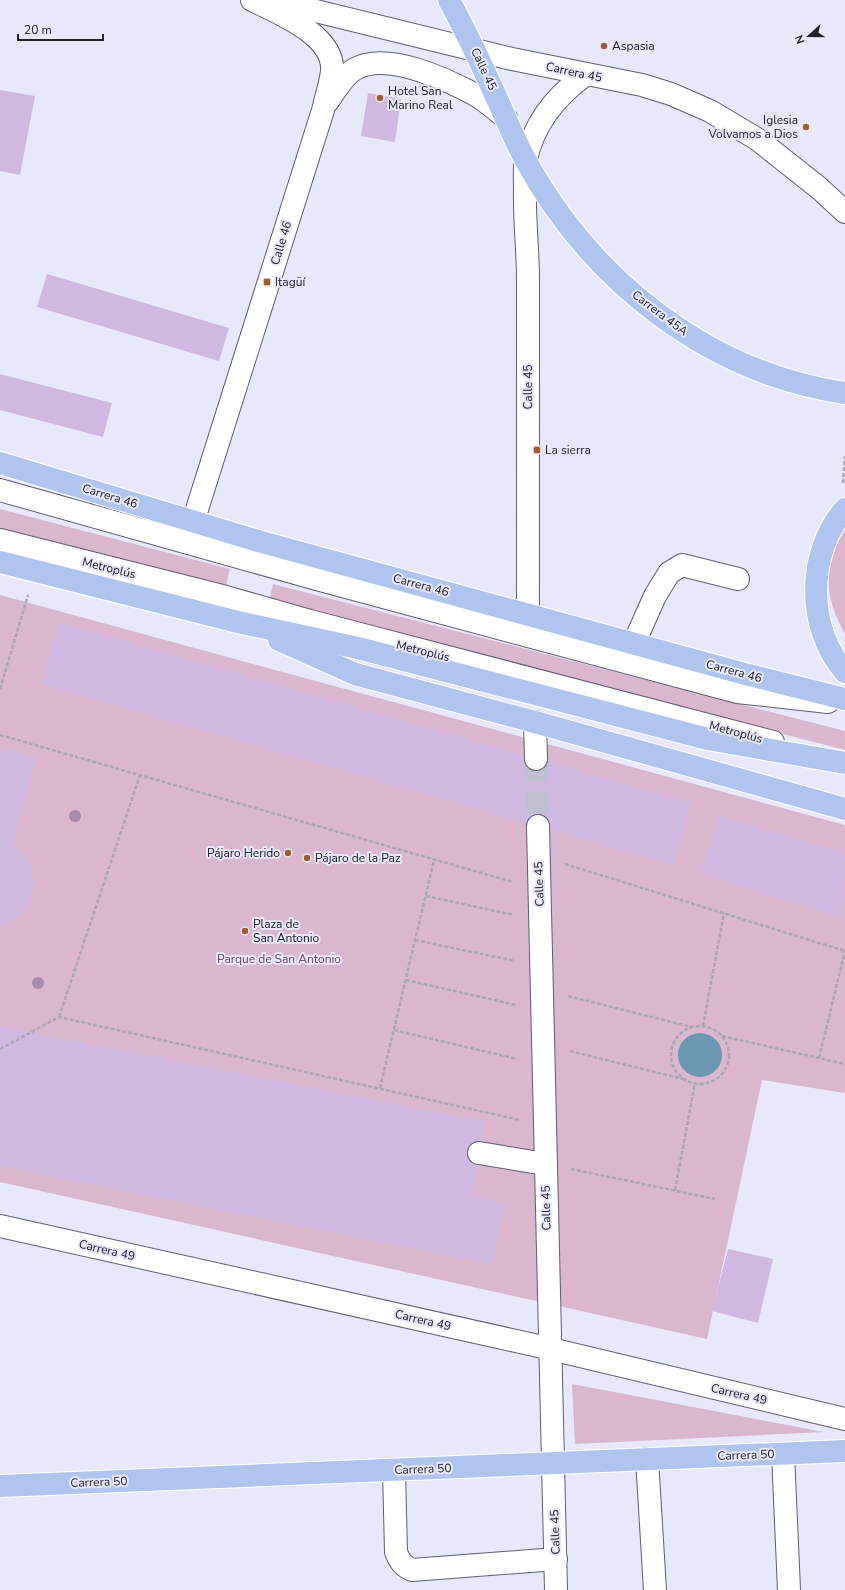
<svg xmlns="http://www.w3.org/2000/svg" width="845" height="1590" viewBox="0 0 845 1590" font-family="'Nunito Sans',sans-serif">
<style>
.green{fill:#dab6cf}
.water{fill:#6c98b3}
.building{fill:#d1b8e1}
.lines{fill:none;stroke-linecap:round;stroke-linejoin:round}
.minor-tunnel{stroke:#c0c0d3;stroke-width:22;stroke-dasharray:22 11;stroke-linecap:butt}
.minor-casing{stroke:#5e5d74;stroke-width:24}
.major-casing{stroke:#fff;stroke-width:24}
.path{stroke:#a7a7b8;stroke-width:2.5;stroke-dasharray:4 2;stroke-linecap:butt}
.minor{stroke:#fff;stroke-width:22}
.major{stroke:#afc5ef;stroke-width:22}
.tree{fill:#aa8dac}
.poi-dot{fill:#a15d2f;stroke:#e8e8fd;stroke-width:1.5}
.labels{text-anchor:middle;stroke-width:4;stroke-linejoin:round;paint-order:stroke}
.poi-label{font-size:12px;fill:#202029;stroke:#e8e8fd;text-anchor:start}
.street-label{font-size:12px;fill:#202029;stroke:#e8e8fd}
.park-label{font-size:12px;fill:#77426a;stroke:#e8e8fd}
</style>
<rect width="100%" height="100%" fill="#e8e8fd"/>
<g class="green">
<polygon points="0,509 230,569 225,590 0,531"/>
<path d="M845,528v106c-21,-37 -23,-69 0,-106z"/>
<polygon points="273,584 845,731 845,750 269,601"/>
<polygon points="0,595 845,825 845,1093 762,1080 707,1339 0,1182"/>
<polygon points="572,1384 824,1432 575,1444"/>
</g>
<circle class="water" cx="700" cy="1055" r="22"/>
<g class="building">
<polygon points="0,90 35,96 20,175 0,171"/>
<polygon points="368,93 401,99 395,142 361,136"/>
<polygon points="47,274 229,328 219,361 37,307"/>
<polygon points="0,374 112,403 103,437 0,410"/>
<polygon points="59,622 691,803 673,865 42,684"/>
<polygon points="2,749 36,757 13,844 22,852 30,866 34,882 31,897 26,908 17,918 0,927 0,757"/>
<polygon points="719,815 845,853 844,918 701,874"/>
<polygon points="0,1026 485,1122 471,1196 504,1203 492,1264 0,1166"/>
<polygon points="728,1249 773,1259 758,1323 712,1311"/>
</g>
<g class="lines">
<polyline class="minor-tunnel" points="536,759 538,826"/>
<defs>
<g id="minor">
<polyline points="271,0 512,59 642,85 671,94 710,111 757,139 819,188 845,212"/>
<path d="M328,101c7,-10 16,-26 27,-32 32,-18 90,10 119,25 12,7 22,16 32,24"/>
<polyline points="0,490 320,580 737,692 828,702"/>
<path d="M193,522l131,-415c2,-12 7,-24 8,-36 3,-36 -54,-58 -80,-71"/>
<polyline points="0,540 226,597 310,621 773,742"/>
<path d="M528,614c-1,-111 0,-222 0,-334 0,-31 -4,-62 -3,-93 0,-9 -1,-19 1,-28 8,-36 30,-63 59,-84"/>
<polyline points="634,643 655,596 669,573 682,565 738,579"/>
<polyline points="535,722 536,759"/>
<polyline points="538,826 556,1590"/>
<polyline points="479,1153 545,1164"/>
<polyline points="0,1226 534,1345 845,1419"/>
<polyline points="783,1454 789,1590"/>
<polyline points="647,1459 655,1590"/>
<path d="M394,1470l2,82c4,10 7,14 16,18l144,-11"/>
</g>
<g id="major">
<path d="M449,0c16,30 30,59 44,90 11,23 20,48 33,71 66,120 182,212 319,232"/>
<polyline points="0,463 258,541 745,674 845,699"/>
<path d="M845,509c-38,43 -39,119 0,163"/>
<polyline points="0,562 238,622 358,648 708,739 845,763"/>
<polyline points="279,640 355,674 535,722 845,809"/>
<polyline points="0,1486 845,1451"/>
</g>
</defs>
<use href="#minor" class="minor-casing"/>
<use href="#major" class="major-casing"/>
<g class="path">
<polyline points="843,483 845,456"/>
<polyline points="0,689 28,595"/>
<polyline points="0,735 513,882"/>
<polyline points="565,864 845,951"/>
<polyline points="426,896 514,915"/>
<polyline points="415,940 515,961"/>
<polyline points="406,980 516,1005"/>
<polyline points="568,996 692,1027"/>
<polyline points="59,1017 140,775"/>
<polyline points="703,1026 724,913"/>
<circle cx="700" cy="1055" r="29"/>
<polyline points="394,1030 517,1059"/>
<polyline points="722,1036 845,1064"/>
<polyline points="0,1049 59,1017 520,1120"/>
<polyline points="570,1051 683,1079"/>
<polyline points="819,1058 845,951"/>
<polyline points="380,1088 434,860"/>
<polyline points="571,1169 715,1199"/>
<polyline points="675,1190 695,1083"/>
</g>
<use href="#minor" class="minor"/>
<use href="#major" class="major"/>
</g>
<g class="tree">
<circle cx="75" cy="816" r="6"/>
<circle cx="38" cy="983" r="6"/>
</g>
<g class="poi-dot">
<circle cx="604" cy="46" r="4"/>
<circle cx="380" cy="98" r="4"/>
<circle cx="806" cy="127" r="4"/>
<rect x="263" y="278" width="8" height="8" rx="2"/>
<rect x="533" y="446" width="8" height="8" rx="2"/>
<circle cx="288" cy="853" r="4"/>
<circle cx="307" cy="858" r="4"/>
<circle cx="245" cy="931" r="4"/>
</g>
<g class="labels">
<g class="poi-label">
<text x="612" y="50">Aspasia</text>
<text x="388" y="95">Hotel San<tspan x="388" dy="14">Marino Real</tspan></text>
<text x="798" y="124" text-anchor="end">Iglesia<tspan x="798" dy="14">Volvamos a Dios</tspan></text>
<text x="275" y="286">Itagüí</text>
<text x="545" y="454">La sierra</text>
<text x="280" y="857" text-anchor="end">Pájaro Herido</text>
<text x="315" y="862">Pájaro de la Paz</text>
<text x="253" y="928">Plaza de<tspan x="253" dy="14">San Antonio</tspan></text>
</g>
<g class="street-label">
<text transform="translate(484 69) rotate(65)" y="4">Calle 45</text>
<text transform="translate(574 72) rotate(12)" y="4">Carrera 45</text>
<text transform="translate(281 243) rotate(-73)" y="4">Calle 46</text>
<text transform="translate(660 313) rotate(37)" y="4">Carrera 45A</text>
<text transform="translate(528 387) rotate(-90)" y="4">Calle 45</text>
<text transform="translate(110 496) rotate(17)" y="4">Carrera 46</text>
<text transform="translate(109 568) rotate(14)" y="4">Metroplús</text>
<text transform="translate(421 585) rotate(15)" y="4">Carrera 46</text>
<text transform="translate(423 651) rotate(14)" y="4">Metroplús</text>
<text transform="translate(734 671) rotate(15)" y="4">Carrera 46</text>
<text transform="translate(736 732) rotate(15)" y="4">Metroplús</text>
<text transform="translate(539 884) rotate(-92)" y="4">Calle 45</text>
<text transform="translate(546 1208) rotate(-91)" y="4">Calle 45</text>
<text transform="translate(107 1250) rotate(13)" y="4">Carrera 49</text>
<text transform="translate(423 1320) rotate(13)" y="4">Carrera 49</text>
<text transform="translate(739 1394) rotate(13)" y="4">Carrera 49</text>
<text transform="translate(746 1455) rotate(-2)" y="4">Carrera 50</text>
<text transform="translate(423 1469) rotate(-2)" y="4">Carrera 50</text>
<text transform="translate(99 1482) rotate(-2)" y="4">Carrera 50</text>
<text transform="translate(555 1532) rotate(-92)" y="4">Calle 45</text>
</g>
<g class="park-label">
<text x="279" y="963">Parque de San Antonio</text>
</g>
</g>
<g transform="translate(809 36) rotate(249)" stroke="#e8e8fd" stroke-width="3" paint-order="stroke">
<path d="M0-3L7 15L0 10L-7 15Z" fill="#202029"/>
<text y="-6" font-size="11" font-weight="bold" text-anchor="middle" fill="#202029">N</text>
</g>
<path d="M18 34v6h85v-6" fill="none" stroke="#202029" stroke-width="2"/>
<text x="24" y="34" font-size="12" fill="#202029" stroke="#e8e8fd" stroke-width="3" paint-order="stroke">20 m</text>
</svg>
